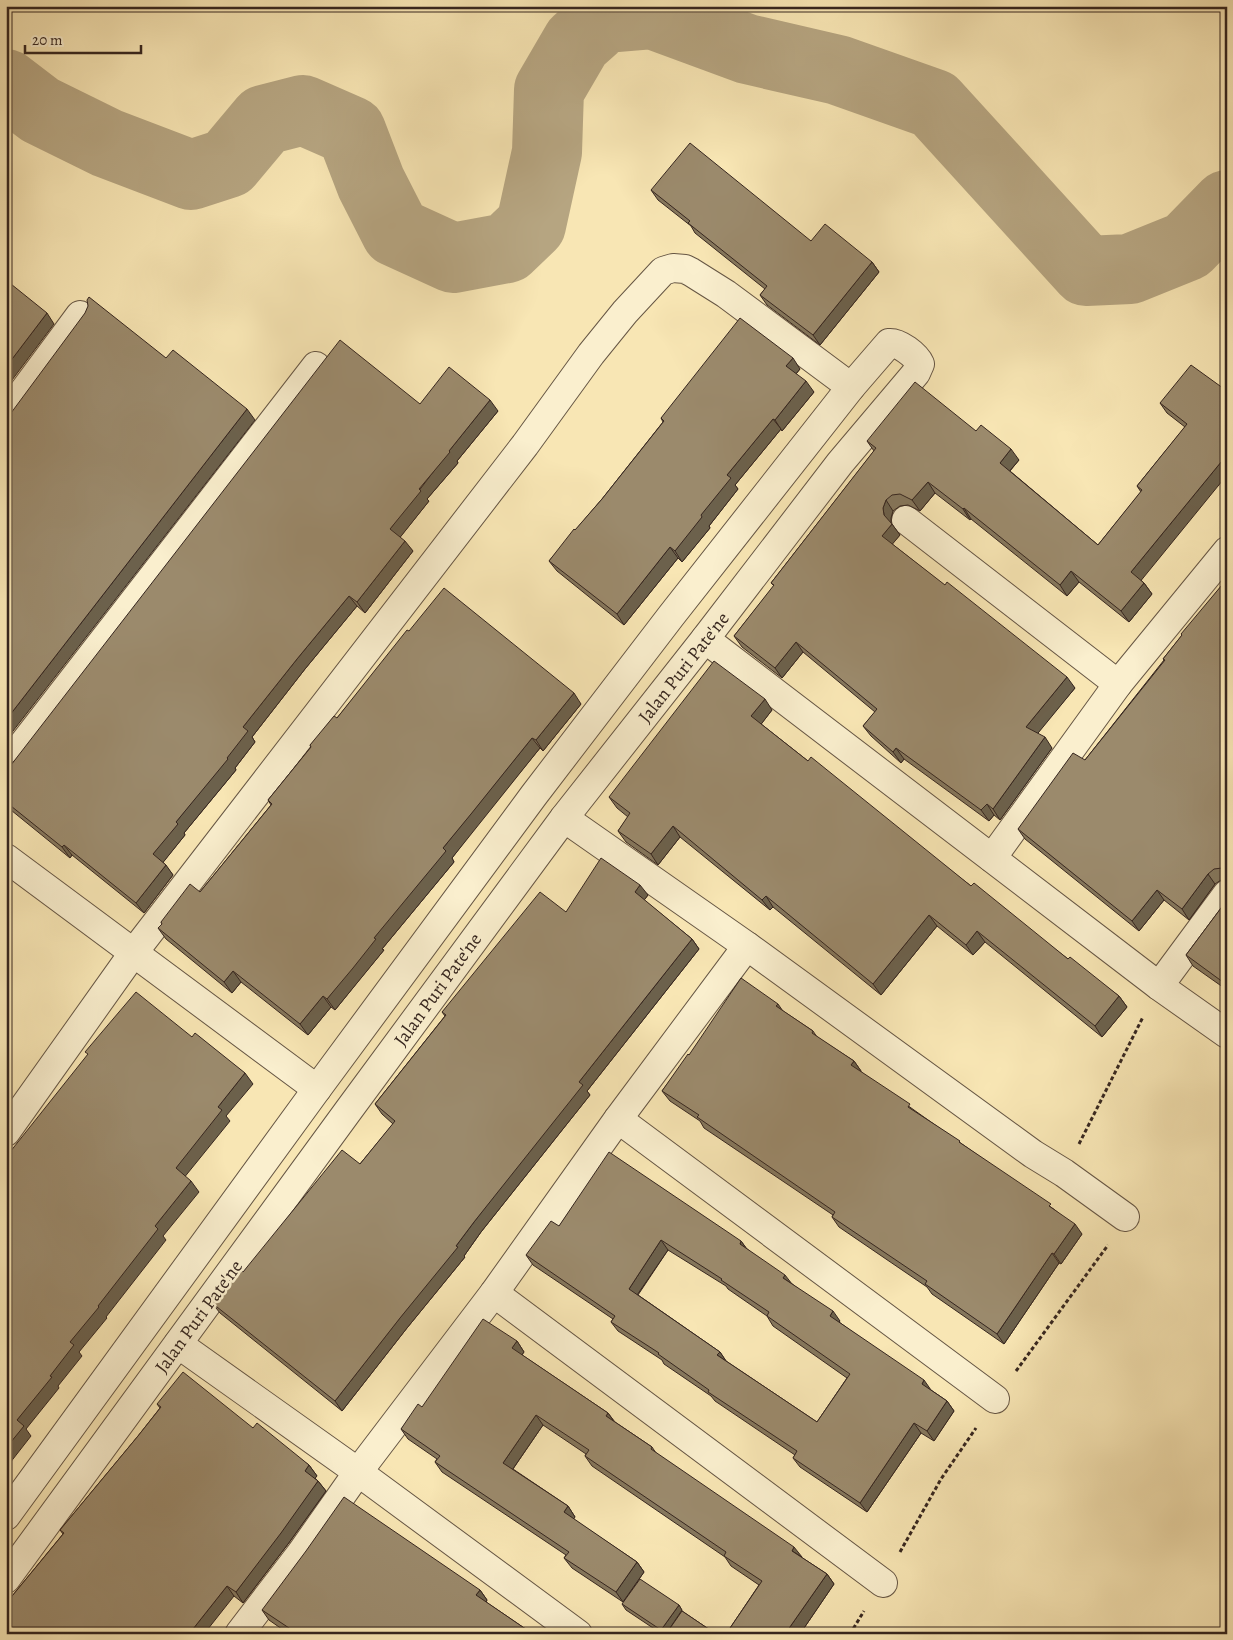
<svg xmlns="http://www.w3.org/2000/svg" width="1233" height="1640" viewBox="0 0 1233 1640" font-family="Alegreya,serif">
<style>
.lines{fill:none;stroke-linecap:round;stroke-linejoin:round}
.river{stroke:#b6a581;stroke-width:70}
.minor-casing{stroke:#665644;stroke-width:30}
.path{stroke:#36261f;stroke-width:3;stroke-dasharray:4 2.5;stroke-linecap:butt}
.minor{stroke:#faefce;stroke-width:28}
.wall{fill:#85775d;stroke:#36261f;fill-rule:evenodd}
.shaded-wall{fill:#6c614c;stroke:#36261f}
.building{fill:#9b8a6c;stroke:#36261f;fill-rule:evenodd}
.labels{text-anchor:middle;stroke-width:5;stroke-linejoin:round;paint-order:stroke}
.street-label{font-size:19px;fill:#36261f;stroke:#faefce}
</style>
<rect width="100%" height="100%" fill="#f8e6b4"/>
<filter id="stains"><feTurbulence type="fractalNoise" baseFrequency=".004" numOctaves="4"/><feColorMatrix values="0 0 0 0 .2 0 0 0 0 .09 0 0 0 0 .02 0 0 0 .5 -.17"/></filter>
<radialGradient id="worn" r=".72"><stop offset=".6" stop-color="#630" stop-opacity="0"/><stop offset="1" stop-color="#630" stop-opacity=".3"/></radialGradient>
<g class="lines">
<polyline class="river" points="6,84 40,110 107,143 191,175 228,163 264,120 303,110 351,131 371,183 396,232 453,258 507,248 531,225 547,152 549,90 577,42 604,18 652,14 747,49 838,70 934,104 1086,271 1130,269 1187,246 1227,205"/>
<defs>
<g id="minor">
<polyline points="6,415 80,315"/>
<polyline points="906,520 1118,684"/>
<polyline points="705,639 1159,986 1227,1034"/>
<polyline points="6,766 316,366"/>
<polyline points="564,818 747,946"/>
<polyline points="6,858 317,1089"/>
<polyline points="992,858 1118,684 1227,551"/>
<polyline points="1159,986 1227,894"/>
<polyline points="618,1119 995,1399"/>
<polyline points="6,1132 134,952 525,445 591,354 625,312 663,271 673,268 685,269 691,272 726,294 851,387"/>
<polyline points="494,1293 883,1583"/>
<polyline points="178,1344 358,1472 494,1293 618,1119 747,946 1033,1154 1064,1173 1125,1217"/>
<path d="M6,1516l311,-427 217,-294 137,-179 180,-229 38,-44c10,-1 27,12 31,21l-4,9 -76,90 -135,176 -141,179 -216,293 -342,468"/>
<polyline points="239,1634 301,1553 358,1472 578,1634"/>
</g>
</defs>
<use href="#minor" class="minor-casing"/>
<g class="path">
<polyline points="1079,1144 1143,1017"/>
<polyline points="1016,1371 1108,1245"/>
<polyline points="900,1552 941,1479 976,1428"/>
<polyline points="850,1634 864,1611"/>
</g>
<use href="#minor" class="minor"/>
</g>
<g class="wall">
<polygon points="651,190 811,241 872,262 879,272 820,345 767,305 760,295 765,289 695,233 691,226 658,200"/>
<polygon points="800,369 796,374 814,392 782,431 781,429 735,485 738,489 709,526 710,528 682,562 678,558 624,625 557,571 549,561 602,499 663,422 661,418"/>
<polygon points="1227,391 1141,580 1144,583 1152,594 1129,622 1079,582 1067,596 971,519 970,520 935,493 920,511 908,505 900,506 893,511 891,518 891,523 900,535 892,544 1075,688 1037,733 1052,748 1000,820 994,815 989,821 904,759 901,763 871,736 863,726 875,712 803,652 782,678 742,647 734,636 774,586 771,583 874,451 867,441 976,431 1019,460 1010,471 1098,545 1141,492 1137,486 1185,427 1167,413 1160,403"/>
<polygon points="420,404 498,411 457,461 458,463 427,499 429,501 400,537 413,551 365,613 357,606 305,669 252,737 255,742 235,768 236,770 184,833 185,835 163,862 173,875 144,913 72,855 70,858 6,806 6,768"/>
<polygon points="1227,579 1227,879 1221,880 1215,884 1189,920 1164,900 1139,931 1025,839 1018,829 1085,760 1164,660 1163,659"/>
<polygon points="409,631 581,704 543,751 540,748 478,824 452,858 454,862 382,949 384,950 360,979 335,1010 331,1007 308,1035 241,982 232,993 166,939 158,928 162,924 161,922 200,892 271,805 268,800 311,747 310,745 337,718"/>
<polygon points="772,710 761,724 808,761 971,886 1068,959 1119,996 1127,1007 1102,1037 985,942 973,955 937,926 881,995 773,907 770,910 680,837 658,865 626,842 618,831 628,817 617,808 609,797"/>
<polygon points="648,895 644,900 692,939 699,949 587,1091 590,1095 481,1232 464,1256 465,1257 407,1328 342,1411 220,1313 212,1303 243,1272 360,1164 393,1124 382,1114 375,1104 445,1016 442,1012 566,912"/>
<polygon points="1227,900 1227,990 1193,966 1186,955"/>
<polygon points="783,1011 813,1031 817,1037 854,1061 861,1071 861,1072 914,1110 1055,1210 1082,1234 1061,1264 1059,1263 1004,1344 932,1294 927,1287 839,1227 832,1217 833,1215 704,1128 700,1121 670,1101 662,1091 689,1055"/>
<path d="M559,1226l182,15 6,8 93,72 -1,1 92,68 16,11 7,10 -20,30 -13,-8 -54,79 -67,-45 -7,-9 2,-3 -80,-54 -4,-5 -47,-32 -2,-4 -44,-29 -7,-9 2,-3 -80,-54 -7,-10zM668,1250l58,36 2,3 39,27 6,10 74,52 -30,44 -91,-61 -6,-9 -82,-57z"/>
<polygon points="517,1341 524,1352 522,1355 608,1413 615,1422 652,1447 656,1453 801,1557 827,1574 834,1584 800,1634 726,1634 759,1585 731,1566 725,1557 592,1466 585,1456 586,1454 543,1425 513,1469 568,1506 575,1517 573,1519 637,1562 644,1572 623,1602 572,1568 564,1558 566,1555 442,1472 435,1462 437,1459 408,1439 401,1429 422,1407"/>
<polygon points="157,1404 253,1428 309,1465 317,1476 315,1478 318,1481 326,1491 288,1544 243,1603 234,1596 11,1604 8,1601 63,1534 60,1530 138,1436 160,1408"/>
<polygon points="480,1590 487,1600 486,1602 533,1634 289,1634 269,1620 262,1610"/>
<polygon points="622,1604 679,1605 682,1611 716,1634 662,1634 626,1610"/>
</g>
<g class="shaded-wall">
<polygon points="872,262 879,272 820,345 813,335"/>
<polygon points="47,313 54,324 6,388 6,367"/>
<polygon points="793,358 800,369 794,376 786,366"/>
<polygon points="806,381 814,392 782,431 775,420"/>
<polygon points="490,400 498,411 457,461 458,463 427,499 429,501 398,540 390,529 449,451"/>
<polygon points="247,409 255,420 6,740 6,720"/>
<polygon points="773,419 781,429 735,485 738,489 709,526 710,528 682,562 675,551 727,475"/>
<polygon points="1011,449 1019,460 1007,474 1000,463"/>
<polygon points="1226,456 1227,475 1139,583 1131,572"/>
<polygon points="928,482 935,493 920,511 912,500"/>
<polygon points="886,500 893,511 891,518 891,525 884,515 883,508"/>
<polygon points="964,508 971,519 970,520 963,509"/>
<polygon points="892,524 900,535 890,547 882,536"/>
<polygon points="405,541 413,551 365,613 357,602"/>
<polygon points="670,547 678,558 624,625 617,614"/>
<polygon points="1071,571 1079,582 1067,596 1060,585"/>
<polygon points="1144,583 1152,594 1129,622 1121,611"/>
<polygon points="349,596 357,606 305,669 252,737 255,742 235,768 236,770 184,833 185,835 161,865 153,854 176,822 227,758 243,727 297,659"/>
<polygon points="796,642 803,652 782,678 775,668"/>
<polygon points="1067,677 1075,688 1034,738 1026,727"/>
<polygon points="574,693 581,704 543,751 536,740"/>
<polygon points="765,699 772,710 759,727 751,716"/>
<polygon points="1045,737 1052,748 1000,820 993,809"/>
<polygon points="532,738 540,748 452,858 454,862 382,949 384,950 335,1010 327,999 443,848"/>
<polygon points="896,748 904,759 901,763 893,752"/>
<polygon points="987,804 994,815 989,821 981,810"/>
<polygon points="673,826 680,837 658,865 651,854"/>
<polygon points="64,845 72,855 70,858 62,847"/>
<polygon points="166,865 173,875 144,913 136,903"/>
<polygon points="1208,874 1215,884 1189,920 1182,909"/>
<polygon points="640,885 648,895 642,903 635,892"/>
<polygon points="1157,890 1164,900 1139,931 1132,921"/>
<polygon points="766,896 773,907 770,910 762,900"/>
<polygon points="929,915 937,926 881,995 873,984"/>
<polygon points="977,931 985,942 973,955 966,945"/>
<polygon points="692,939 699,949 587,1091 590,1095 481,1232 464,1256 465,1257 407,1328 342,1411 335,1401 456,1246 579,1082"/>
<polygon points="233,971 241,982 232,993 224,982"/>
<polygon points="323,996 331,1007 308,1035 300,1024"/>
<polygon points="1119,996 1127,1007 1102,1037 1095,1026"/>
<polygon points="778,1004 785,1014 776,1006"/>
<polygon points="854,1061 861,1071 858,1075 851,1065"/>
<polygon points="245,1073 253,1084 226,1116 230,1121 183,1179 176,1168 218,1107"/>
<polygon points="191,1181 199,1192 163,1236 166,1240 106,1317 107,1318 79,1352 82,1356 58,1386 59,1388 26,1429 31,1436 6,1468 6,1448 17,1420 50,1376 70,1342 155,1226"/>
<polygon points="1075,1224 1082,1234 1061,1264 1054,1254"/>
<polygon points="661,1240 668,1250 635,1298 629,1289"/>
<polygon points="741,1241 748,1251 740,1244"/>
<polygon points="1052,1253 1059,1263 1004,1344 997,1334"/>
<polygon points="785,1275 792,1284 783,1278"/>
<polygon points="833,1311 840,1321 837,1325 830,1316"/>
<polygon points="517,1341 524,1352 519,1358 512,1348"/>
<polygon points="720,1352 726,1361 717,1355"/>
<polygon points="924,1380 931,1390 928,1393 922,1384"/>
<polygon points="947,1401 954,1411 934,1441 927,1431"/>
<polygon points="608,1413 615,1423 606,1416"/>
<polygon points="536,1415 543,1425 510,1473 503,1463"/>
<polygon points="914,1423 921,1433 867,1512 860,1503"/>
<polygon points="309,1465 317,1476 312,1482 305,1471"/>
<polygon points="318,1481 326,1491 288,1544 243,1603 236,1592"/>
<polygon points="568,1506 575,1517 571,1523 564,1512"/>
<polygon points="794,1547 802,1557 792,1551"/>
<polygon points="637,1562 644,1572 623,1602 616,1592"/>
<polygon points="827,1574 834,1584 800,1634 785,1634"/>
<polygon points="227,1586 234,1596 204,1634 189,1634"/>
<polygon points="480,1590 487,1600 484,1605 476,1595"/>
<polygon points="679,1605 682,1610 666,1634 664,1634 661,1630"/>
</g>
<g class="building">
<polygon points="690,143 811,241 825,224 872,262 813,335 760,295 767,286 688,223 690,221 651,190"/>
<polygon points="6,280 47,313 6,367"/>
<polygon points="89,297 166,358 173,350 247,409 6,720 6,417 11,413 85,313 88,306 87,300"/>
<polygon points="740,318 793,358 786,366 806,381 775,420 773,419 727,475 731,478 701,515 702,517 675,551 670,547 617,614 549,561 574,529 575,530 602,499 664,421 661,418"/>
<polygon points="340,340 420,404 449,367 490,400 449,451 450,452 419,489 421,491 390,529 405,541 357,602 349,596 297,659 243,727 248,731 227,758 228,759 176,822 178,824 153,854 166,865 136,903 64,845 62,847 6,802 6,768 11,765"/>
<polygon points="1191,365 1227,391 1227,456 1226,456 1131,572 1144,583 1121,611 1071,571 1060,585 964,508 963,509 928,482 912,500 900,494 892,495 886,500 883,508 884,515 892,524 882,536 945,585 947,582 1067,677 1026,727 1045,737 993,809 987,804 981,810 896,748 893,752 863,726 877,709 796,642 775,668 734,636 774,585 771,583 876,448 867,441 915,382 976,431 981,425 1011,449 1000,463 1098,545 1142,490 1137,486 1187,424 1160,403"/>
<polygon points="1227,579 1227,870 1222,868 1214,869 1208,874 1182,909 1157,890 1132,921 1018,829 1073,753 1085,760 1165,660 1163,659 1182,635 1181,634"/>
<polygon points="444,588 574,693 536,740 532,738 471,814 443,848 446,851 374,938 376,939 353,968 327,999 323,996 300,1024 233,971 224,982 158,928 162,924 161,922 190,884 200,892 272,804 268,800 311,747 310,745 334,716 337,718 407,630 409,631"/>
<polygon points="714,661 765,699 751,716 808,761 811,757 971,886 974,883 1068,959 1070,957 1119,996 1095,1026 977,931 966,945 929,915 873,984 766,896 762,900 673,826 651,854 618,831 630,813 609,797"/>
<polygon points="601,858 640,885 635,892 692,939 579,1082 583,1085 474,1222 456,1246 458,1247 400,1318 335,1401 212,1303 239,1269 243,1272 342,1150 360,1164 395,1121 375,1104 446,1015 442,1012 540,892 566,912"/>
<polygon points="1227,900 1227,985 1186,955"/>
<polygon points="741,978 778,1004 776,1006 813,1031 812,1033 854,1061 851,1065 910,1104 908,1107 960,1141 959,1142 1051,1204 1049,1206 1075,1224 1054,1254 1052,1253 997,1334 925,1284 927,1281 832,1217 835,1212 697,1117 699,1115 662,1091 688,1054 689,1055"/>
<polygon points="136,992 192,1037 195,1033 245,1073 218,1107 222,1110 176,1168 191,1181 155,1226 158,1229 98,1306 99,1307 70,1342 74,1345 50,1376 52,1377 17,1420 24,1426 6,1448 6,1160 12,1154 10,1152 88,1054 85,1052"/>
<path d="M609,1152l132,89 -1,3 45,31 -2,3 50,33 -3,5 94,64 -2,4 25,17 -20,30 -13,-8 -54,80 -67,-45 4,-7 -89,-59 1,-2 -51,-36 1,-1 -48,-31 4,-6 -89,-61 25,-34 8,5zM661,1240l61,39 -1,1 48,32 -2,4 83,58 -33,48 -100,-67 3,-3 -91,-63z"/>
<polygon points="483,1319 517,1341 512,1348 608,1413 606,1416 652,1447 651,1449 794,1547 792,1551 827,1574 785,1634 726,1634 762,1581 724,1556 726,1552 585,1456 589,1450 536,1415 503,1463 568,1506 564,1512 637,1562 616,1592 564,1558 569,1552 435,1462 440,1456 401,1429 418,1404 422,1407"/>
<polygon points="183,1372 253,1428 257,1423 309,1465 305,1471 318,1481 281,1533 236,1592 227,1586 189,1634 6,1634 6,1610 11,1604 8,1601 64,1533 60,1530 138,1436 161,1407 157,1404"/>
<polygon points="344,1497 480,1590 476,1595 533,1634 298,1634 262,1610 306,1551"/>
<polygon points="640,1579 679,1605 661,1630 622,1604"/>
<polygon points="682,1611 716,1634 666,1634"/>
</g>
<g class="labels">
<g class="street-label">
<text transform="translate(683 667) rotate(-52)" y="7">Jalan Puri Pate'ne</text>
<text transform="translate(437 989) rotate(-54)" y="7">Jalan Puri Pate'ne</text>
<text transform="translate(198 1316) rotate(-54)" y="7">Jalan Puri Pate'ne</text>
</g>
</g>
<rect width="1233" height="1640" fill="none" stroke="#f8e6b4" stroke-width="25"/>
<rect x="8" y="8" width="1218" height="1625" fill="none" stroke="#36261f" stroke-width="2.5"/>
<rect x="12" y="12" width="1208" height="1615" fill="none" stroke="#36261f"/>
<path d="M25 45v8h116v-8" fill="none" stroke="#36261f" stroke-width="2.5"/>
<text x="32" y="45" font-size="15" fill="#36261f" stroke="#faefce" stroke-width="4" paint-order="stroke">20 m</text>
<rect width="100%" height="100%" filter="url(#stains)"/>
<rect width="100%" height="100%" fill="url(#worn)"/>
</svg>
